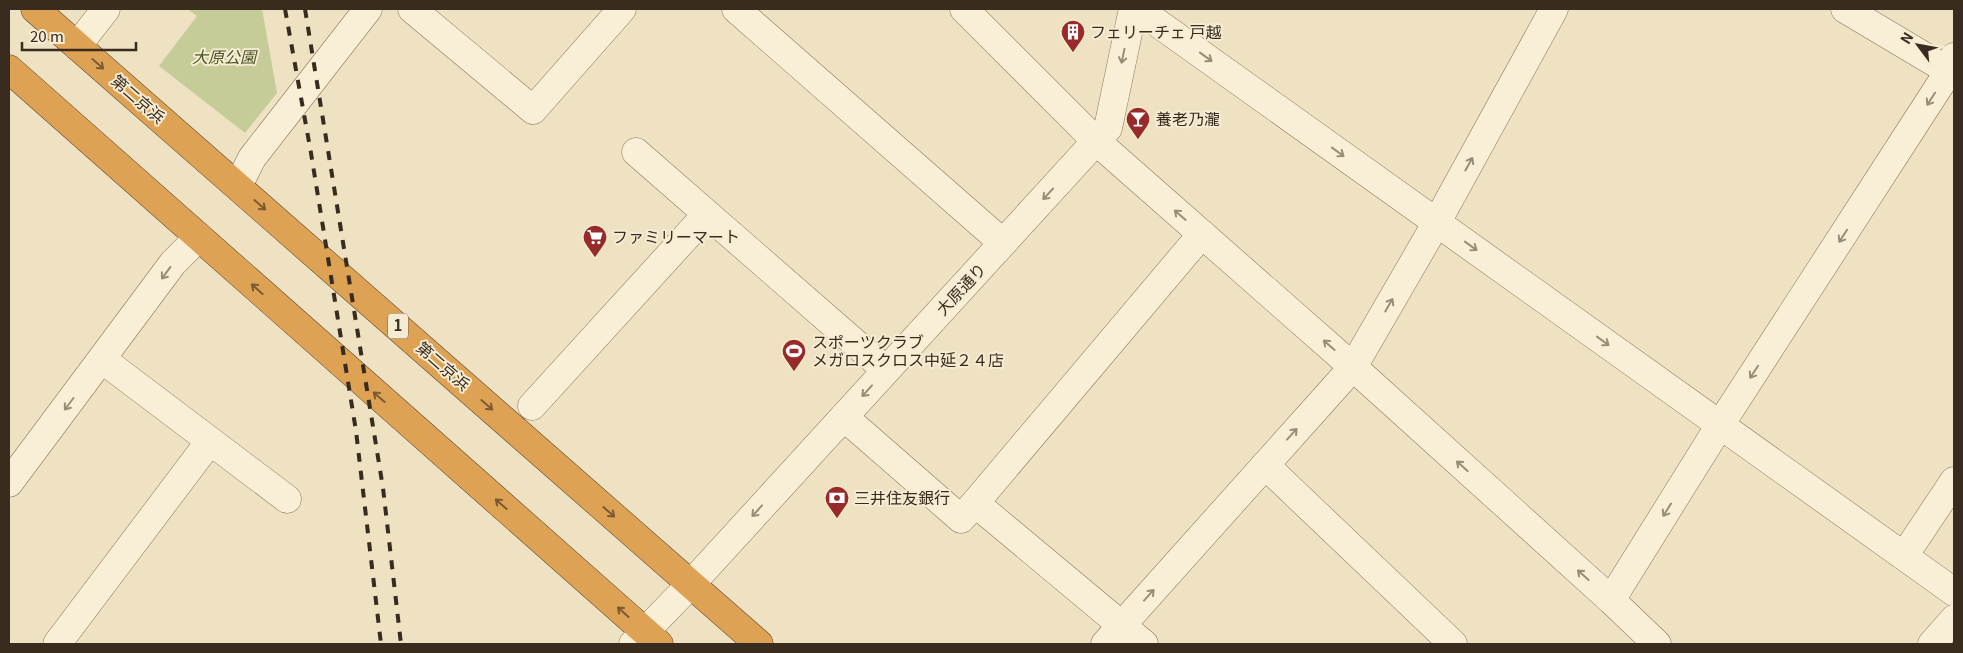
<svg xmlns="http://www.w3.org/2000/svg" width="1963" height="653" viewBox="0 0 1963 653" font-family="Georgia,'Noto Sans JP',serif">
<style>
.green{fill:#c6cc97}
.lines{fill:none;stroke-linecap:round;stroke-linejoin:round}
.minor-casing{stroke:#89735a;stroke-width:29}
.highway-casing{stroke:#56412e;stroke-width:29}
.minor{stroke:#f9efd7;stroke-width:28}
.highway{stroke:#dea254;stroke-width:28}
.rail{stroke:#392b1e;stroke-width:4;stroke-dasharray:9 9;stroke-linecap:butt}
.oneway{stroke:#998d7a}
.oneway2{stroke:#7b5b34}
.labels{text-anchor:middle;stroke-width:4;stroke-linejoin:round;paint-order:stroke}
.shield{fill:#f6ecd3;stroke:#726554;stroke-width:1}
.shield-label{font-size:15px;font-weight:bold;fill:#392b1e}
.poi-label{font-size:16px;fill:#392b1e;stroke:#f6ecd3;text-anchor:start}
.park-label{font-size:16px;font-style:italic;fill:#495524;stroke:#f6ecd3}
.street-label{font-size:16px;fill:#392b1e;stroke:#f6ecd3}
</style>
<rect width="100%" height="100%" fill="#eee2c3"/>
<polygon class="green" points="187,9 262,9 277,93 245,133 159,66 197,16"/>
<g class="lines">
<defs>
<g id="minor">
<polyline points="412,9 533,110 622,9"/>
<polyline points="736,9 1003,243"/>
<polyline points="964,9 1096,141 1353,367 1611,600 1657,644"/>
<polyline points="1138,9 1954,592"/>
<polyline points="1845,9 1954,74"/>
<polyline points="77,46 106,9"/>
<polyline points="636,152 886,370"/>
<polyline points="238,186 252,158 368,9"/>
<polyline points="103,360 287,499"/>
<polyline points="532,406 707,214"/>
<polyline points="844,417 961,519 975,503"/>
<polyline points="1265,465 1453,644"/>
<polyline points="9,483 173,263 199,237"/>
<polyline points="1904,556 1954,481"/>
<polyline points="1611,600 1720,425 1949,71 1954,57"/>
<polyline points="57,644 210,441"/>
<polyline points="633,644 691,584 1108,128 1133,9"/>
<polyline points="1105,644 1353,367 1437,222 1554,9"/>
<polyline points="1144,644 975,503 1202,234"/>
<polyline points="1932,644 1954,619"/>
</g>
<g id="highway">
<polyline points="35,9 759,644"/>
<polyline points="9,69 659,644"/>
</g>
</defs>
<use href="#minor" class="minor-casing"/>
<use href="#highway" class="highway-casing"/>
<use href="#minor" class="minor"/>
<use href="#highway" class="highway"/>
<g class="rail">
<polyline points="285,9 311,153 356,431 381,644"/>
<polyline points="305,9 383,488 401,644"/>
</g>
</g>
<defs><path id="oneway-shaft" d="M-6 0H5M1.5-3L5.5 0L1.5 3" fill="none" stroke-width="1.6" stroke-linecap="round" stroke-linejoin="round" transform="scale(1.25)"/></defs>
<g class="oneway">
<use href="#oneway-shaft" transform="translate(1123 56) rotate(102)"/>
<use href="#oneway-shaft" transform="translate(1206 57) rotate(36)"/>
<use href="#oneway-shaft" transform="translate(1931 99) rotate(123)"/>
<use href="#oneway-shaft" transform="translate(1338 152) rotate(36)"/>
<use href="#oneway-shaft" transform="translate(1469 164) rotate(-61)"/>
<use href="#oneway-shaft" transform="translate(1048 194) rotate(133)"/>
<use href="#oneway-shaft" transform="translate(1180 215) rotate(-139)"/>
<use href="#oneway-shaft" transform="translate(1843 236) rotate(123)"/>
<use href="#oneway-shaft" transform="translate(1471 246) rotate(36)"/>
<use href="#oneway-shaft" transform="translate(166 273) rotate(126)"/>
<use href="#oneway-shaft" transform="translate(1389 305) rotate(-60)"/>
<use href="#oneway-shaft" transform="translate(1603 341) rotate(36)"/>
<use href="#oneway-shaft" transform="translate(1329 345) rotate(-139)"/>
<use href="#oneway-shaft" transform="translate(1754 372) rotate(123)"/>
<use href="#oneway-shaft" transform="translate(867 391) rotate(132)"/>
<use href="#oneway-shaft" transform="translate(69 404) rotate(127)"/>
<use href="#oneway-shaft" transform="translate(1292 434) rotate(-48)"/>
<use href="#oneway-shaft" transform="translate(1462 466) rotate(-138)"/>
<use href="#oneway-shaft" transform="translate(1667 510) rotate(122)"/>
<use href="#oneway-shaft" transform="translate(757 511) rotate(132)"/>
<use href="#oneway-shaft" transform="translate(1583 575) rotate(-138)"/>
<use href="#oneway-shaft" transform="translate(1149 595) rotate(-48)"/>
</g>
<g class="oneway2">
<use href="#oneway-shaft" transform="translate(98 64) rotate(41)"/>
<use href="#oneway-shaft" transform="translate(260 205) rotate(41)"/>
<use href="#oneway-shaft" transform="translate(257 289) rotate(-138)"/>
<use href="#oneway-shaft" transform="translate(379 397) rotate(-139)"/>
<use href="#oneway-shaft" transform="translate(487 405) rotate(41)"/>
<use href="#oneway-shaft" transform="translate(501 504) rotate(-139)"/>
<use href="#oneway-shaft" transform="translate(609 512) rotate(41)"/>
<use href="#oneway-shaft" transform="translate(623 612) rotate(-138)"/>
</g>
<defs>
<symbol id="building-pin" viewBox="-11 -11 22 30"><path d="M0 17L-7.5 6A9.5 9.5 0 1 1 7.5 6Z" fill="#982a2a" stroke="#f6ecd3"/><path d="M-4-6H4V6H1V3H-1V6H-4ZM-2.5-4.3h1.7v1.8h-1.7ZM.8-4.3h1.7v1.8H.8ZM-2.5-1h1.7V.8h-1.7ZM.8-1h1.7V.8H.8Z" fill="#fff"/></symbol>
<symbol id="bar-pin" viewBox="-11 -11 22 30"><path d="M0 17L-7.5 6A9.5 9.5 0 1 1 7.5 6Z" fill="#982a2a" stroke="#f6ecd3"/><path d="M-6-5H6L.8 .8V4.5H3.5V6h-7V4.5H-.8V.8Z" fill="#fff"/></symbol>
<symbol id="supermarket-pin" viewBox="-11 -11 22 30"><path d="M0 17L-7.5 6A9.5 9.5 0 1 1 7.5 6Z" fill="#982a2a" stroke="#f6ecd3"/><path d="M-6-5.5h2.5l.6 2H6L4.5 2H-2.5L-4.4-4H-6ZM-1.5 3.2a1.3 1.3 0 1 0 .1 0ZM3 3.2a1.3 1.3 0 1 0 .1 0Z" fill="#fff"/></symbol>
<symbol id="stadium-pin" viewBox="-11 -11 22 30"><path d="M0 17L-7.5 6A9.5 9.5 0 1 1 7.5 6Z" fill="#982a2a" stroke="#f6ecd3"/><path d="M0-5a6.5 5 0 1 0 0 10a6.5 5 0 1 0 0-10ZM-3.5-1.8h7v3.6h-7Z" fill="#fff"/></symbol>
<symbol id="bank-pin" viewBox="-11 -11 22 30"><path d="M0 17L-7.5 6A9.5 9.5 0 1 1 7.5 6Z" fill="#982a2a" stroke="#f6ecd3"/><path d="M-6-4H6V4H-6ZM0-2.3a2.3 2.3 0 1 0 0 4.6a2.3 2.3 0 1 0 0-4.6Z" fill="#fff"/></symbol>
</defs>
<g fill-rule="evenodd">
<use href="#building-pin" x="1059" y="18" width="28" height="38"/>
<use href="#bar-pin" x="1124" y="105" width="28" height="38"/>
<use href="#supermarket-pin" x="581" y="223" width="28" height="38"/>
<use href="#stadium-pin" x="780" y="337" width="28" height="38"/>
<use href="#bank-pin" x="823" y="484" width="28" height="38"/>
</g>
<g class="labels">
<rect class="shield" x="388" y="313.5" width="20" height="25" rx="4"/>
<g class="shield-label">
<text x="398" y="331">1</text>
</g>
<g class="poi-label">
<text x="1090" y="38">フェリーチェ 戸越</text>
<text x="1156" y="125">養老乃瀧</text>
<text x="612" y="243">ファミリーマート</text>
<text x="812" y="348">スポーツクラブ<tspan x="812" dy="18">メガロスクロス中延２４店</tspan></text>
<text x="854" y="504">三井住友銀行</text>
</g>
<g class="park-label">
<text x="224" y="63">大原公園</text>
</g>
<g class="street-label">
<text transform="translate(138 99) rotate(41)" y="6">第二京浜</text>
<text transform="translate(961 289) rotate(-47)" y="6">大原通り</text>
<text transform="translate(443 366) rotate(41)" y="6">第二京浜</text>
</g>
</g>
<rect width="1963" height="653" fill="none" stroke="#392b1e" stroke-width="20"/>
<g transform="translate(1918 45) rotate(302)" stroke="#f6ecd3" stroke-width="4" paint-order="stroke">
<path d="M0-4L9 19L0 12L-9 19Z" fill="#392b1e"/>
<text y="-8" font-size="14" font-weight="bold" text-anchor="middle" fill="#392b1e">N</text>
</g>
<path d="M22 42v8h114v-8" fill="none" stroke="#392b1e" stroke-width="2.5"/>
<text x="30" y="42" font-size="15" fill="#392b1e" stroke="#f6ecd3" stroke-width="4" paint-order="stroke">20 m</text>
</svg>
